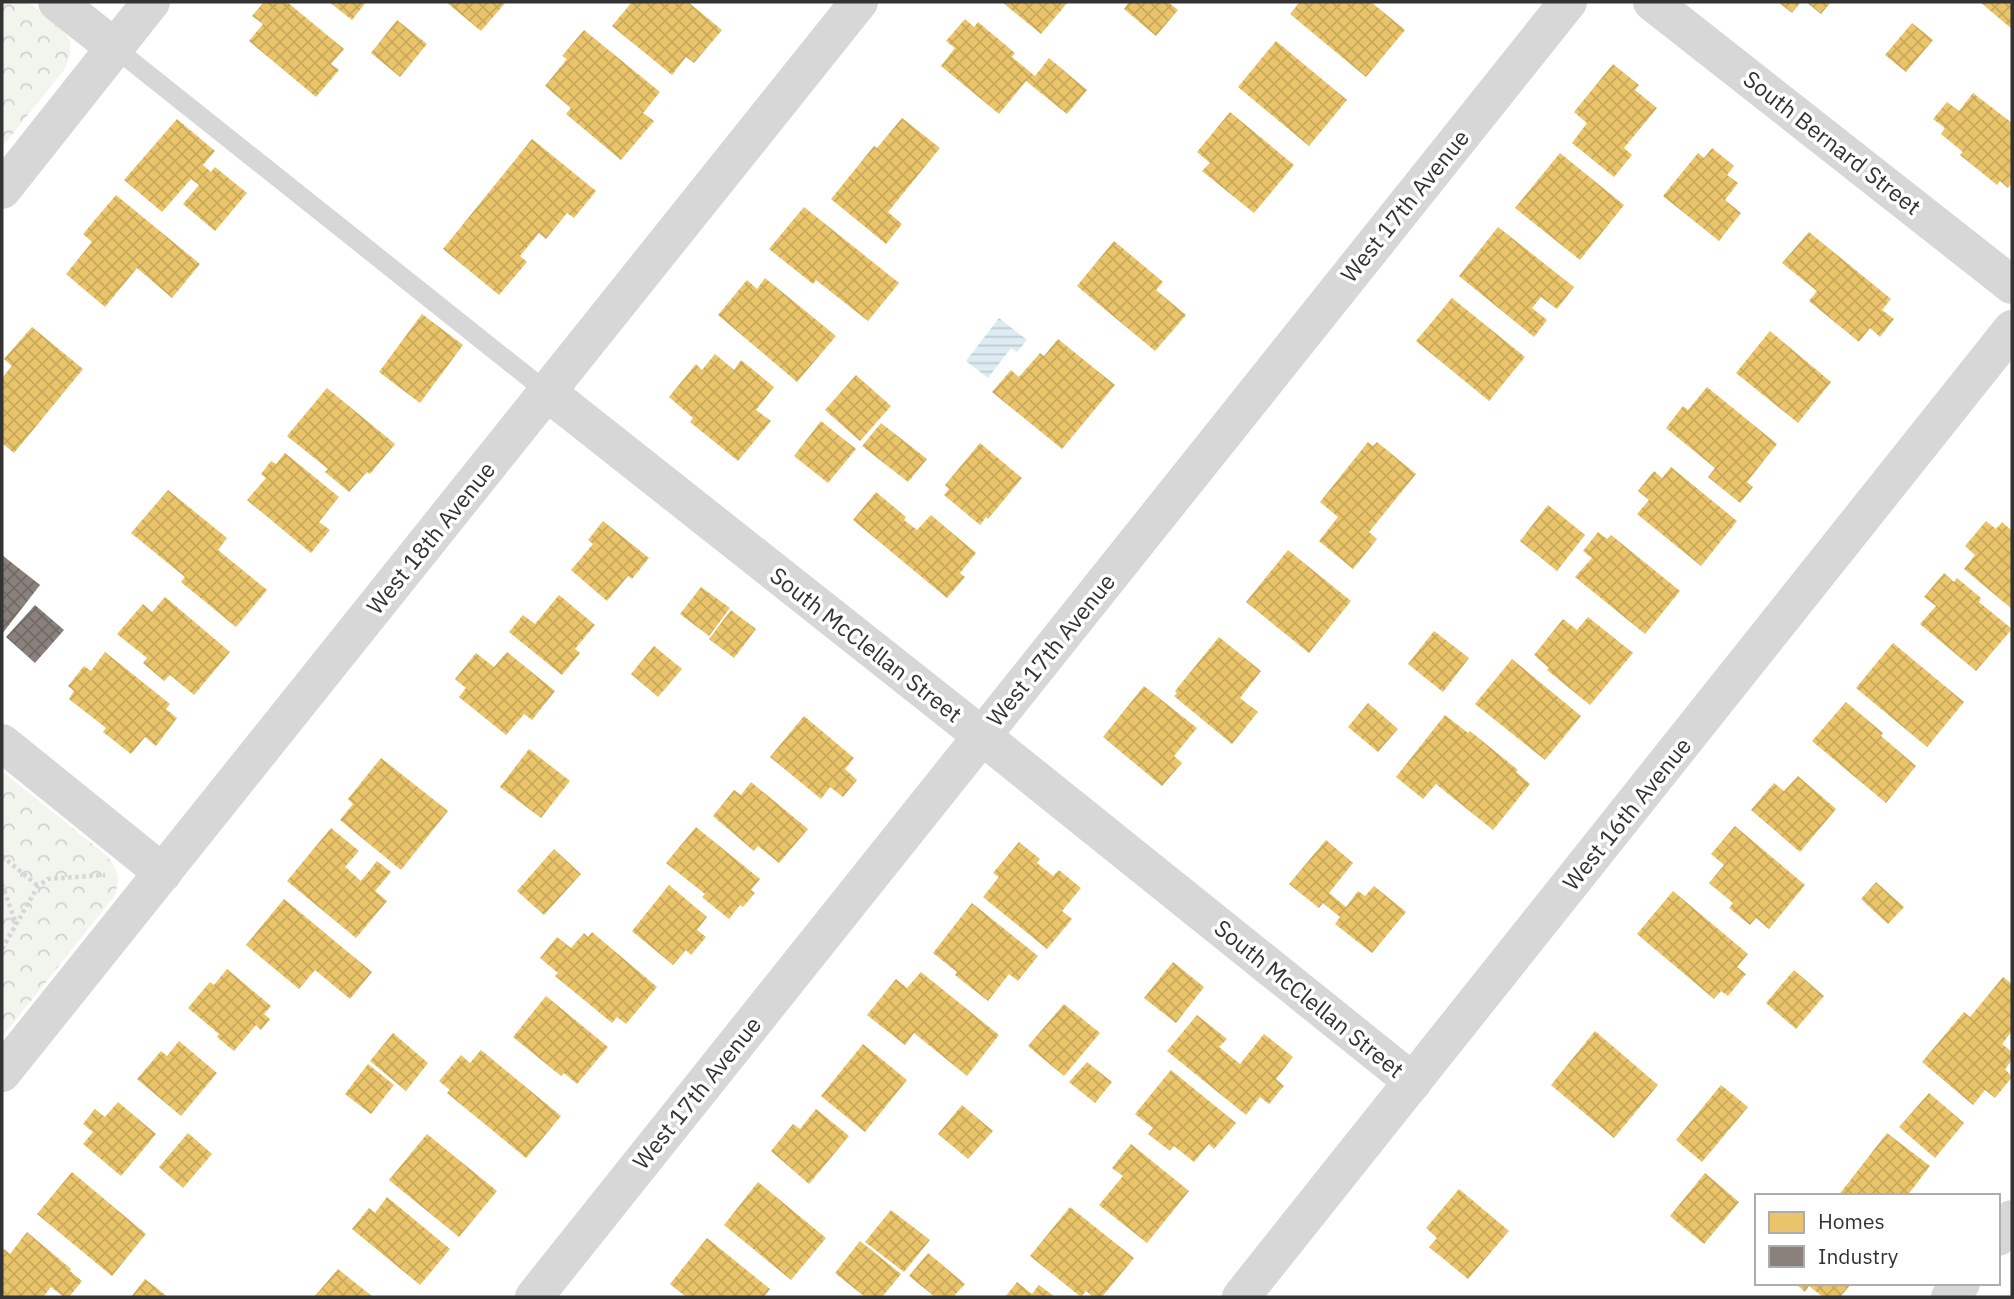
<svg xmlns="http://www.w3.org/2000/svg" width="2014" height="1299" viewBox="0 0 2014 1299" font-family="'IBM Plex Sans',sans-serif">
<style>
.park{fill:url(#park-crowns)}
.water{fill:url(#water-rules)}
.homes{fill:url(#homes-cross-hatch)}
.industry{fill:url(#industry-cross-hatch)}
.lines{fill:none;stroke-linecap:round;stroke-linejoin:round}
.path{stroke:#d6d6d6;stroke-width:4.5;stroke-dasharray:3.5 3.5;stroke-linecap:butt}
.service{stroke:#d7d7d7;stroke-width:19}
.minor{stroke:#d7d7d7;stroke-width:38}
.tertiary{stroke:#d7d7d7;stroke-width:38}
.labels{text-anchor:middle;stroke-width:7;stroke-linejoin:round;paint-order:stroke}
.street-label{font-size:23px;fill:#333;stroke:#fff}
</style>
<defs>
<pattern id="park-crowns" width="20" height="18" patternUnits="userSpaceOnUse" patternTransform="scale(1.75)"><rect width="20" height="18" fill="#f1f5ed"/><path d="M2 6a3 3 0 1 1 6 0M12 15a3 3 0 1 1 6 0" fill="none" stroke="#cfd2cc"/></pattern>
<pattern id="water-rules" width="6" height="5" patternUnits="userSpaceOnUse" patternTransform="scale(1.75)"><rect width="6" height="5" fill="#ddebf3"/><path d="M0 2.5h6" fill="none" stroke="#becad1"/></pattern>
<pattern id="homes-cross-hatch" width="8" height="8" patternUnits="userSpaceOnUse" patternTransform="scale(1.75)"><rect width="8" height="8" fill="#e9c46a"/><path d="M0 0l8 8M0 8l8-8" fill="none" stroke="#c8a95c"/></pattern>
<pattern id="industry-cross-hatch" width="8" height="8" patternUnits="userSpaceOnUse" patternTransform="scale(1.75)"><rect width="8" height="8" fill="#8a817c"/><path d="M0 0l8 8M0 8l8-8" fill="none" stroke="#716a66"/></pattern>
</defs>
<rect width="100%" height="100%" fill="#fff"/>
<g class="park">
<polygon points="2,2 28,2 62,29 70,41 70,56 64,70 2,147"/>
<path d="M2,771l105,85c12,15 14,25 6,42l-111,139z"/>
</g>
<polygon class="water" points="999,318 1027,340 1017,352 1011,348 988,378 966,361"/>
<g class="homes">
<polygon points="264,2 287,2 344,49 331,64 339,70 316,97 249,41 263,24 252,16"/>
<polygon points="329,2 366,2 352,20"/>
<polygon points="446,2 506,2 481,31"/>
<polygon points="632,2 688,2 722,30 694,63 686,57 672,75 612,26"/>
<polygon points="1002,2 1068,2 1041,34"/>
<polygon points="1129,2 1168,2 1178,10 1156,36 1124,9"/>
<polygon points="1300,2 1371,2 1405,30 1366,77 1290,14"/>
<polygon points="1778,2 1801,2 1792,13"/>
<polygon points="1806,2 1831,2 1821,14"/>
<polygon points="1980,2 2012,2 2012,29"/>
<polygon points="965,19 974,27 978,22 1015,53 1012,57 1035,76 1049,58 1087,90 1067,114 1026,81 999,114 941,66 955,48 946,41"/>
<polygon points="397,20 427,44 400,77 371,53"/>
<polygon points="1912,23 1933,40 1906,72 1885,55"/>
<polygon points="584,30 660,92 643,113 654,121 621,160 566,114 571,108 545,86 567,59 562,56"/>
<polygon points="1276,41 1347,100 1309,146 1238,87"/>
<polygon points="1613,64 1639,85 1635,90 1657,108 1624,148 1632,155 1614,177 1572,143 1587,123 1574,112"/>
<polygon points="1973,93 2012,123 2012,183 2008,188 2000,181 1997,185 1960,155 1963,152 1941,134 1945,128 1933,119 1947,102 1959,111"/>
<polygon points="1230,112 1294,165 1254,213 1202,171 1210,163 1197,152"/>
<polygon points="902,118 940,148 888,212 902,224 886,244 831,199 874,146 877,148"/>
<polygon points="177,119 215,151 203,165 211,172 215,167 247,193 215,231 183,204 199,185 191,179 162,212 124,180"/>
<polygon points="532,139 596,191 574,218 567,213 546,239 539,233 520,256 527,262 499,295 443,249"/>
<polygon points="1712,148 1734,166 1727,175 1738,183 1725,200 1741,213 1719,241 1663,196 1698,153 1704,158"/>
<polygon points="1560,153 1624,205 1580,260 1515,208"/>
<polygon points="116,195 200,264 172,298 137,268 105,307 66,274 92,242 83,234"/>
<polygon points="804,207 899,283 868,321 816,280 813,284 769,249"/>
<polygon points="1498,227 1574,287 1557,309 1541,297 1532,308 1547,320 1534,337 1459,276"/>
<polygon points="1809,232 1891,299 1882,310 1894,319 1880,337 1870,328 1859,342 1809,301 1817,291 1782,263"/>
<polygon points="1114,241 1163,282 1156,290 1186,315 1155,351 1077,286"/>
<polygon points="765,278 836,336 797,382 718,315 747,280 757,289"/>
<polygon points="1452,298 1525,357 1489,401 1416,341"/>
<polygon points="422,314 463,345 420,403 379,372"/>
<polygon points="32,327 83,369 14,453 2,443 2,378 12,366 4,359"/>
<polygon points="1770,331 1831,382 1798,423 1736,373"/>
<polygon points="1058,339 1115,385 1062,449 992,392 1011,370 1019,377 1040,353 1044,356"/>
<polygon points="715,354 734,370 741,360 774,387 756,410 771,421 738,461 690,422 693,418 669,397 696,364 702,370"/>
<polygon points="856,375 891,406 860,441 825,410"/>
<polygon points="1707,387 1777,444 1747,482 1753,487 1740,503 1708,477 1715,468 1666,428 1683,406 1688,410"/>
<polygon points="327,388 395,444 370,474 367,472 349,492 325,472 328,469 287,436"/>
<polygon points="821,421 856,449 828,483 794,456"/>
<polygon points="881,423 927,459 908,482 862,446"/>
<polygon points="1368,442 1373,446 1377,442 1416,474 1369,532 1377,539 1353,569 1319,541 1338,517 1320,502"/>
<polygon points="980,443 1022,478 988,519 986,517 980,525 944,495 949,489 945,485"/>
<polygon points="285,453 339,497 319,522 330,530 311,553 247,500 266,478 261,474 271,461 276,464"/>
<polygon points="1671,467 1737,521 1701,566 1637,514 1649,500 1638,491 1654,471 1662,478"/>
<polygon points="168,490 227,538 218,550 267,590 236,627 181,582 185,577 131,533"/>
<polygon points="876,492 906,517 904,520 917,530 931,515 976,553 960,573 965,577 947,598 853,520"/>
<polygon points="1548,505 1585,535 1557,571 1520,541"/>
<polygon points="603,521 649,558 632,579 628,576 607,601 571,570 593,544 588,540"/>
<polygon points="1986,521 1996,529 2002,522 2012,531 2012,609 1964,569 1975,555 1965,546"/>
<polygon points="1598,532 1607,539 1611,535 1680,591 1645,634 1575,577 1592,558 1583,551"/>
<polygon points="1288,550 1351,601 1309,653 1246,602"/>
<polygon points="1944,573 1954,582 1957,578 1981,598 1979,602 2012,629 1976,671 1920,624 1936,606 1924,597"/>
<polygon points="701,587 730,608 709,636 680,614"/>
<polygon points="559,595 595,625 575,649 580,653 562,675 509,632 523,615 535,624"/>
<polygon points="165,597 230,652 194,695 170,675 164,681 143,663 147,658 117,634 143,604 152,612"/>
<polygon points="731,610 756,629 734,658 709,639"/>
<polygon points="1588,617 1633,653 1590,705 1547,670 1549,668 1534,655 1563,619 1577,630"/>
<polygon points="1434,631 1469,658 1443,692 1408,664"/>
<polygon points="1219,637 1261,671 1240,698 1258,712 1232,744 1174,696 1177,693 1175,691"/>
<polygon points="1893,643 1964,702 1927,747 1856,688"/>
<polygon points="654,646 682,669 658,697 631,674"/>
<polygon points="105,652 170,704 166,709 177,718 156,746 145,737 131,754 103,732 106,728 69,699 74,691 68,686 84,666 91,671"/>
<polygon points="507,652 555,691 532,720 524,714 506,735 459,697 466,688 455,679 476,653 494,667"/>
<polygon points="1512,659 1581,716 1545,760 1475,704"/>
<polygon points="1144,686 1197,728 1174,756 1182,763 1162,786 1103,737"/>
<polygon points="1846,702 1883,733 1881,736 1916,766 1886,803 1812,741"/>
<polygon points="1368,703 1398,729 1378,752 1348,727"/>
<polygon points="1445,715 1468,733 1470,731 1518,770 1516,772 1530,784 1493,830 1436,784 1423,799 1396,777"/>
<polygon points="804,716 854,758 845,769 857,780 843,797 830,787 821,799 770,757"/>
<polygon points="529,749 570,781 541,818 500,787"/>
<polygon points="381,758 448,811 401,870 340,820 353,804 348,799"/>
<polygon points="1798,776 1836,809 1800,852 1751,810 1774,783 1784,791"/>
<polygon points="751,782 808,829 779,863 758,846 754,851 713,816 734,790 741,795"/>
<polygon points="1735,826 1805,885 1769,929 1756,918 1750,925 1729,908 1733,903 1709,883 1724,865 1711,854"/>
<polygon points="696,827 760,879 751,890 755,893 743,907 740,905 729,919 702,897 705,894 666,863"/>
<polygon points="331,828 359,851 345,867 361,881 377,861 391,872 375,891 387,901 356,938 287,881"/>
<polygon points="1326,840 1353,863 1329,893 1346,907 1358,891 1365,896 1374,886 1406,912 1372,953 1335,924 1340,917 1323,903 1319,908 1289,884"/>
<polygon points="1019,842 1040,859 1037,863 1053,876 1059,870 1081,888 1062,911 1072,919 1047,949 983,897 999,877 993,873"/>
<polygon points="554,849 581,874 544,915 517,891"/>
<polygon points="1876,882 1904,907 1888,924 1861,899"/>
<polygon points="669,885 707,917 697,930 706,937 691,955 686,950 673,965 632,931"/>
<polygon points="1673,891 1748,954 1737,967 1746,974 1728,996 1721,991 1714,999 1637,934"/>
<polygon points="284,899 372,972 350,999 315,970 299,989 246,945"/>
<polygon points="972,903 1038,956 1018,981 1009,974 988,1001 955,975 957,972 933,953"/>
<polygon points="592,932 657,987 626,1024 617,1017 612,1023 555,976 558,973 540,958 557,937 571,948 584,933 588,937"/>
<polygon points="1173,962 1204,987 1176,1023 1144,998"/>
<polygon points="227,969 271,1006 264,1014 270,1019 261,1030 256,1025 234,1051 217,1037 219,1034 188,1008 210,982 214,985"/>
<polygon points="1794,970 1824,996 1796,1029 1766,1003"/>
<polygon points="921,972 999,1035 967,1076 914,1033 905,1045 867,1015 896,979 907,988"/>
<polygon points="2003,977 2012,984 2012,1031 2002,1044 2012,1052 2012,1060 2005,1069 2012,1077 1995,1098 1985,1090 1973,1105 1922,1062 1964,1012 1970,1017"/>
<polygon points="546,996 608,1047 577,1084 564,1073 561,1076 513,1037"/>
<polygon points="1064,1004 1100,1033 1064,1076 1028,1046"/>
<polygon points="1197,1015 1227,1039 1219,1047 1240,1064 1264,1034 1293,1057 1276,1079 1284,1086 1269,1104 1260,1097 1246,1115 1167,1051"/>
<polygon points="1595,1031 1658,1085 1614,1138 1551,1085"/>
<polygon points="393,1033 428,1063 406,1091 370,1061"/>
<polygon points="179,1041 217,1073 181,1116 137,1079 161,1051 167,1056"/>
<polygon points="863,1044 907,1080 865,1132 821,1096"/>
<polygon points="481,1050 561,1116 526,1158 447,1093 450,1090 439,1081 461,1055 470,1063"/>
<polygon points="1087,1062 1112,1082 1095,1103 1069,1082"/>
<polygon points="368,1064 394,1085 371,1114 345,1094"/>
<polygon points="1171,1070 1236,1123 1214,1149 1209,1144 1194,1162 1174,1146 1170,1151 1148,1134 1153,1128 1135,1114"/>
<polygon points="1721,1085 1748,1107 1702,1162 1676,1140"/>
<polygon points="1929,1093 1964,1123 1935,1158 1899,1127"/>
<polygon points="118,1102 156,1134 121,1176 83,1144 93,1132 83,1124 95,1109 105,1117"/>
<polygon points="962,1105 993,1131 968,1159 938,1134"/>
<polygon points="816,1109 849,1136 809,1184 771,1151 793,1124 800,1129"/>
<polygon points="188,1133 212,1154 183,1188 159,1167"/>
<polygon points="1887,1133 1930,1166 1907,1196 1838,1196"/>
<polygon points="427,1134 497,1191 459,1237 389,1180"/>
<polygon points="1131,1144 1189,1191 1147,1243 1099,1205 1123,1176 1112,1168"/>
<polygon points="72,1172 146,1234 112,1276 37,1214"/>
<polygon points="1705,1173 1739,1202 1704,1244 1670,1216"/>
<polygon points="758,1182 826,1238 791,1280 724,1225"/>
<polygon points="1459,1189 1509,1231 1468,1279 1429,1247 1437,1238 1426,1228"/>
<polygon points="387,1197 450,1249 420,1285 352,1229 369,1208 375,1213"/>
<polygon points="1070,1207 1134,1258 1102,1297 1093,1297 1086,1291 1081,1297 1030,1256"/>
<polygon points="891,1210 930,1240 904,1272 865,1242"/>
<polygon points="27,1232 71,1269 70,1271 82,1281 69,1297 64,1297 51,1287 43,1297 2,1297 2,1251 4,1249 10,1254"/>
<polygon points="707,1238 770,1289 764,1297 686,1297 670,1284"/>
<polygon points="860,1241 901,1274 882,1297 865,1297 835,1273"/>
<polygon points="928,1253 965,1284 953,1297 935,1297 909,1276"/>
<polygon points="338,1269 373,1297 314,1297"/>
<polygon points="145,1279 168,1297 131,1297"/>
<polygon points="1017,1282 1032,1294 1039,1285 1055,1297 1005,1297"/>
<polygon points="1795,1283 1852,1283 1840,1297 1823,1297 1809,1286 1805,1292"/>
</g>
<g class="industry">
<polygon points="2,555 40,585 2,634"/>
<polygon points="35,605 64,630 35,663 6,637"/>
</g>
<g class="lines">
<g class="path">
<polyline points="2,856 38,886"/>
<polyline points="2,884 15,921"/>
<polyline points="2,949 38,886 48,879 105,875"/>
</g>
<polyline class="service" points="115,48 547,392"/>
<g class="minor">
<polyline points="57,2 115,48"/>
<polyline points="2,190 151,2"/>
<polyline points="547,392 982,736 1413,1082"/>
<polyline points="2,743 163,873"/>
<polyline points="2,1073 859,2"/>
<polyline points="1998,1237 2012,1219"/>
<polyline points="534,1297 1568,2"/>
<polyline points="1241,1297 2012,329"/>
<polyline points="1950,1297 1961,1283"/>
</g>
<polyline class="tertiary" points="1652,2 2012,285"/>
</g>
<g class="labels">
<g class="street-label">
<text transform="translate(1832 143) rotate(38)" y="8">South Bernard Street</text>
<text transform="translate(1405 206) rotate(-51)" y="8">West 17th Avenue</text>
<text transform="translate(431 538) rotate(-51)" y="8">West 18th Avenue</text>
<text transform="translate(866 645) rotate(38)" y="8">South McClellan Street</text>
<text transform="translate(1051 650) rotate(-51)" y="8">West 17th Avenue</text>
<text transform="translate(1627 814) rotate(-51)" y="8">West 16th Avenue</text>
<text transform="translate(1309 999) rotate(39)" y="8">South McClellan Street</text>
<text transform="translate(697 1093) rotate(-51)" y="8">West 17th Avenue</text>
</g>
</g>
<rect width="2014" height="1299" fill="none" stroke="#333333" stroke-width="7"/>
<rect x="1755" y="1194" width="245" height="91" fill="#ffffff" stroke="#adadad" stroke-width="2"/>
<rect x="1769" y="1212" width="35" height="21" fill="#e9c46a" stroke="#adadad" stroke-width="2"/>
<text x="1818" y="1229" font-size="21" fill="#333333">Homes</text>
<rect x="1769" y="1246" width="35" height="21" fill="#8a817c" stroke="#adadad" stroke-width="2"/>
<text x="1818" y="1264" font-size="21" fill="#333333">Industry</text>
</svg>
